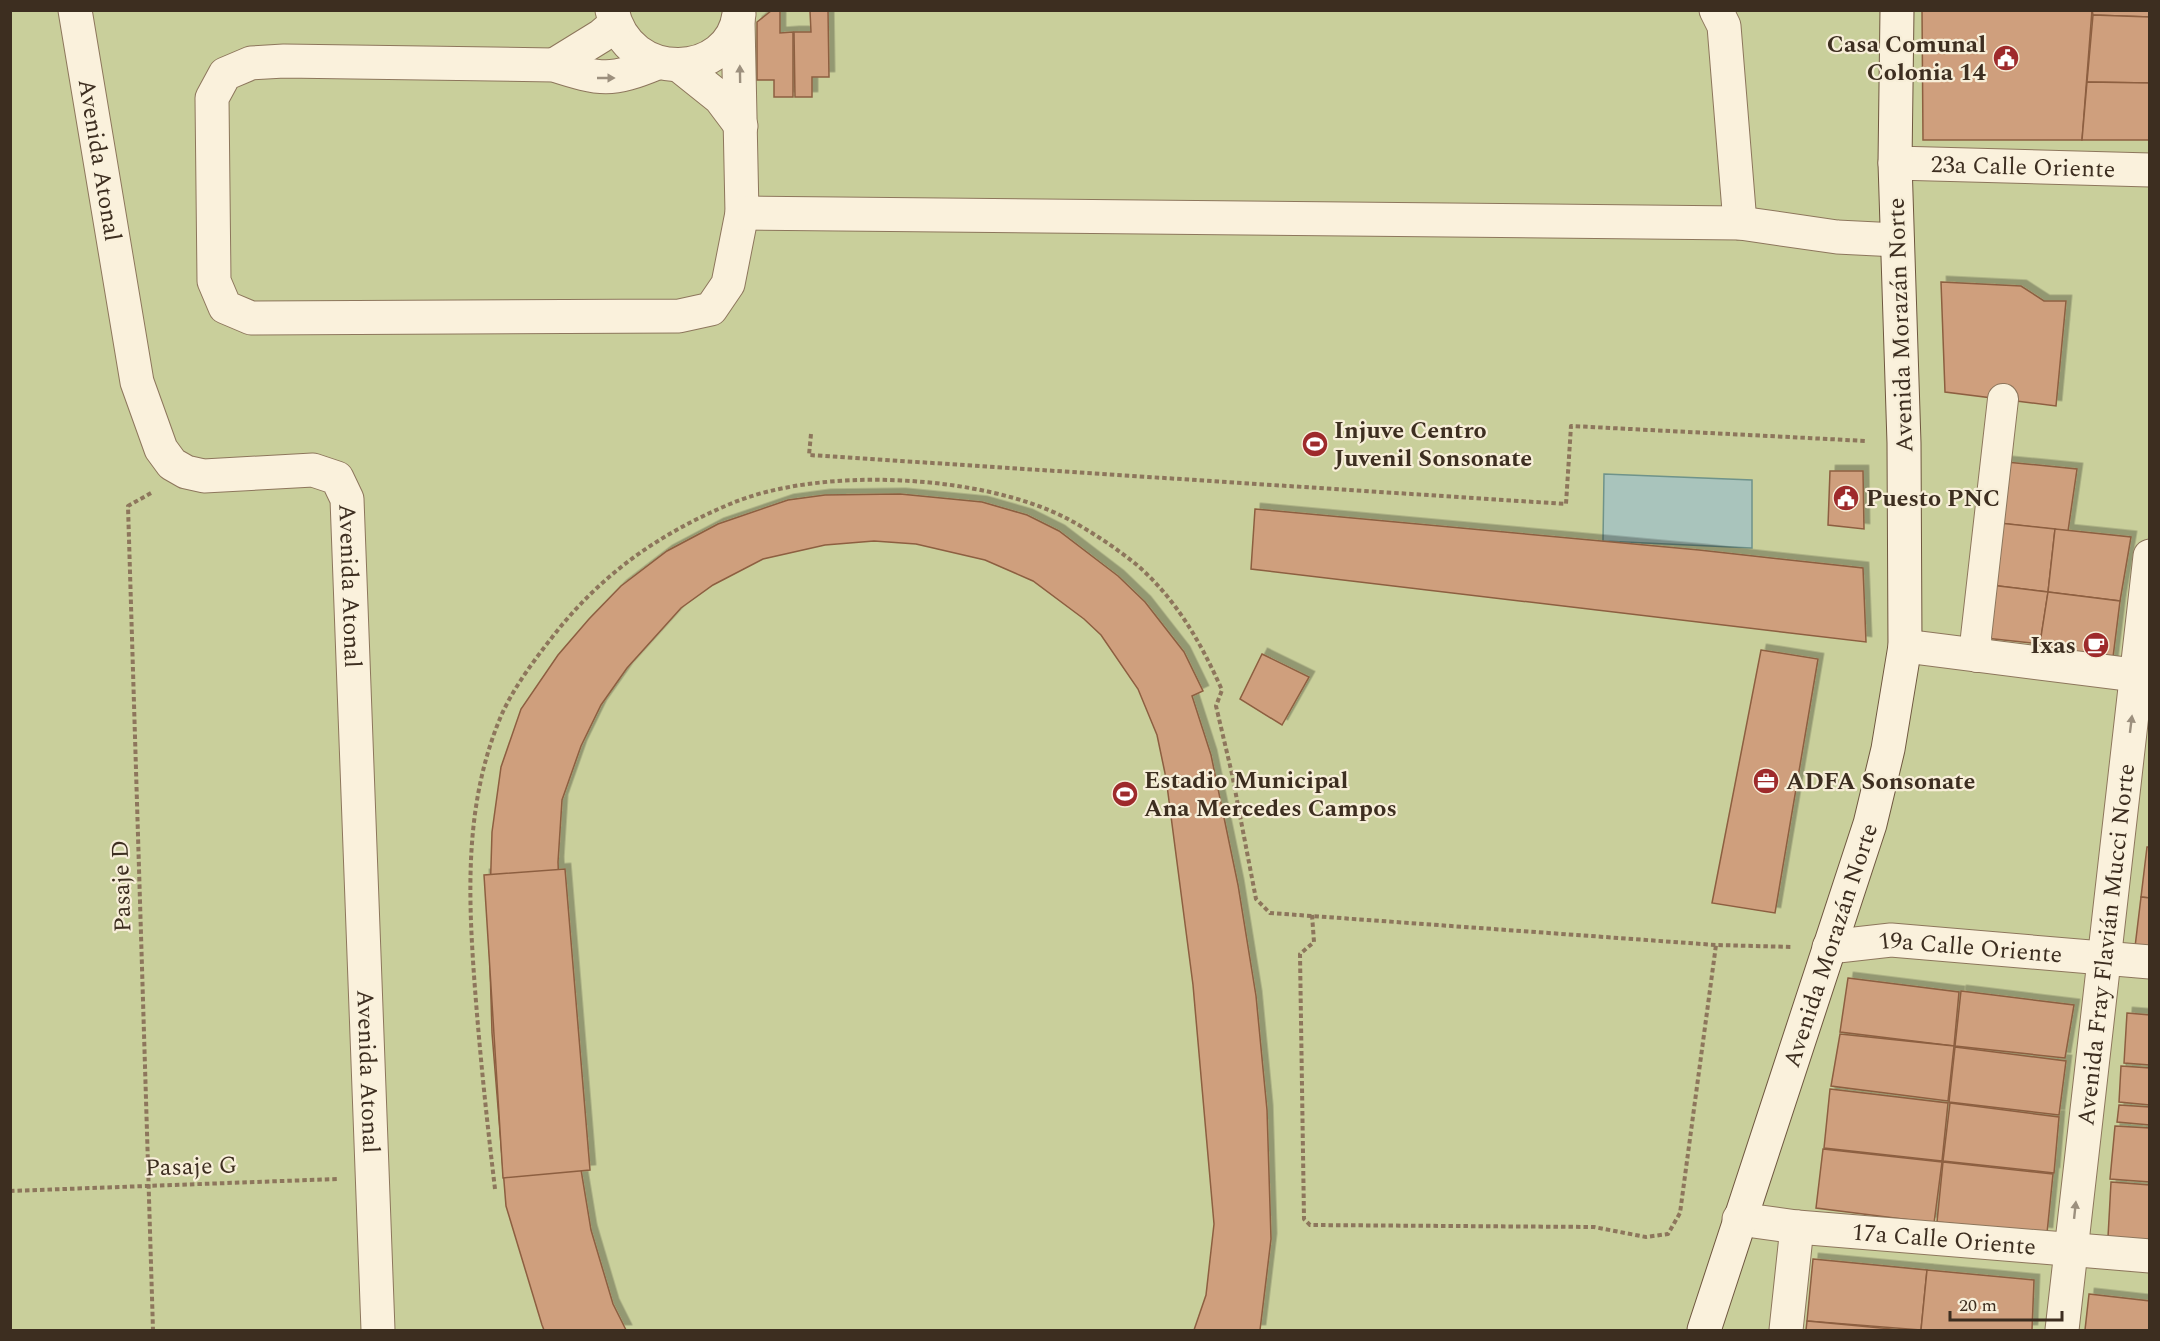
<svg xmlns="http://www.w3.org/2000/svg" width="2160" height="1341" viewBox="0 0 2160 1341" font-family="Spectral,serif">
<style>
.green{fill:#c9cf9b}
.water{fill:#a9c4bc;stroke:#6f938a;stroke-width:1.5}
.building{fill:#cf9f7d;stroke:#8d5f41;stroke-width:1.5;filter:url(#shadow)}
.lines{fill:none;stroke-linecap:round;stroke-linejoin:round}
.pedestrian-casing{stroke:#8d765c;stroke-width:32}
.minor-casing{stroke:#8d765c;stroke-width:35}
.secondary-casing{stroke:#6f573f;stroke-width:35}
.path{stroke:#8d765c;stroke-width:4;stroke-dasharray:4.5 3;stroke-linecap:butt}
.pedestrian{stroke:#faf1dc;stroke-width:30}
.minor{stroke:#faf1dc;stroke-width:33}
.secondary{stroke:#faf1dc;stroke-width:33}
.oneway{fill:#9c907e}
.labels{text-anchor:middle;stroke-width:4.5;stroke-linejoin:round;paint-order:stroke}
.poi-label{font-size:24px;font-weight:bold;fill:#3d2e20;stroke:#f7eed8;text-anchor:start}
.street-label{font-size:24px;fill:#3d2e20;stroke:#f7eed8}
</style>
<defs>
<filter id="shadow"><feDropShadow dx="5.5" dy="-5.5" stdDeviation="0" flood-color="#0004"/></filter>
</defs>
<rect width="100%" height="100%" fill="#f0e4c8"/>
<polygon class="green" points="10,11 2149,11 2149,1330 11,1330"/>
<polygon class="water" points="1604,474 1752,480 1752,548 1603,541"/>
<g class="building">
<polygon points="1922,10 2092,10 2082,140 1923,140"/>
<polygon points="2092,10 2150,10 2150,17 2093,15"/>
<polygon points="771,11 780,11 780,33 793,32 793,97 774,97 774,80 757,80 757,22"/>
<polygon points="810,11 828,11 829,77 812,77 812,97 795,97 794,32 811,32"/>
<polygon points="2093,15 2150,17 2150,83 2087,82"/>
<polygon points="2087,82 2150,83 2150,140 2082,140"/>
<polygon points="1941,282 2021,286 2044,301 2066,301 2056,406 1945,392"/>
<polygon points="1996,461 2077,469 2068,531 1990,522"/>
<polygon points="1830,471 1863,471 1864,529 1828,525"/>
<polygon points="900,494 982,502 1027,515 1059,531 1118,576 1145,602 1184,652 1203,691 1192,696 1211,755 1238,885 1256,996 1267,1110 1271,1239 1260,1330 1194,1330 1206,1295 1214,1224 1193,985 1166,778 1157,735 1138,689 1101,635 1084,619 1033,581 985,560 916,544 874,541 825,545 763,559 713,585 681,608 627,668 601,705 581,746 562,800 558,862 567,1085 591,1230 613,1304 626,1330 544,1330 542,1325 506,1206 492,1033 489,932 492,832 501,767 521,709 558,655 589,619 621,586 667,551 718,524 788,500 825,495"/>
<polygon points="1255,509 1699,550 1863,568 1866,642 1251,569"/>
<polygon points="1990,522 2055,529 2048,592 1982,584"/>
<polygon points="2055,529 2131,537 2120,601 2048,592"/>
<polygon points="1982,584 2048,592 2040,644 1976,637"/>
<polygon points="2048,592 2120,601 2112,665 2038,656"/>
<polygon points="1761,650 1818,659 1775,913 1712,903"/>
<polygon points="1262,654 1309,677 1282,725 1240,699"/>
<polygon points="2147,847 2150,847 2150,898 2141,897"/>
<polygon points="565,869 590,1170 503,1178 484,875"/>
<polygon points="2141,897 2150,898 2150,961 2135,947"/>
<polygon points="1848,978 1959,992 1954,1046 1840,1032"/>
<polygon points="1961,991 2074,1005 2065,1058 1955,1046"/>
<polygon points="2127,1013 2150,1015 2150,1065 2124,1063"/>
<polygon points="1840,1034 1954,1046 1948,1101 1831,1086"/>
<polygon points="1955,1047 2066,1061 2059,1115 1949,1102"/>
<polygon points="2121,1066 2150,1068 2150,1105 2119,1102"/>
<polygon points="1830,1089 1948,1103 1942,1161 1824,1148"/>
<polygon points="1950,1103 2059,1117 2054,1173 1943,1161"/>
<polygon points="2119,1105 2150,1107 2150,1125 2117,1122"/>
<polygon points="2115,1126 2150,1128 2150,1182 2110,1179"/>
<polygon points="1823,1149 1942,1162 1934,1223 1816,1208"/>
<polygon points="1943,1162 2053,1174 2047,1233 1937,1222"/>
<polygon points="2111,1182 2150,1185 2150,1241 2108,1237"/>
<polygon points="1813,1259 1927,1270 1921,1330 1807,1321"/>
<polygon points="1927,1270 2034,1280 2032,1330 1921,1330"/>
<polygon points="2089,1294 2150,1301 2149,1330 2085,1330"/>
<polygon points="1807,1321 1902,1330 1806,1330"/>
</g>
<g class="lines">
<defs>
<polyline id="pedestrian" points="1977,657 1976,637 2003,399"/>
<g id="minor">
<path id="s1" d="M75,10l62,372 24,67 11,15 14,8 18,4 109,-6 24,8 10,21 31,831"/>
<path d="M612,10c16,75 119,69 127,4"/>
<polyline points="1716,10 1724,26 1740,223"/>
<path d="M657,63c-46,19 -56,17 -103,2l-270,-4 -33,2 -26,11 -13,24 2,183 11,26 26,11 428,-2 32,-7 17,-25 14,-71 -4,-192"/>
<polyline points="554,65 601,36 615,24"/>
<polyline points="680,66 720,98 741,126"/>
<path id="s2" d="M1895,163l255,7"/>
<polyline points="742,213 1740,223 1837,237 1897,240"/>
<polyline points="1905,646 2150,677"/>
<path id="s3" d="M1829,947l62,-7 259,22"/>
<path id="s4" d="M1739,1219l58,8 353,29"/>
<polyline points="1786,1330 1797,1227"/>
<path id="s5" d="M2062,1330l88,-774"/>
</g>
<g id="secondary">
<path id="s6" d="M1704,1330l166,-506 18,-75 17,-103 -1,-203 -9,-280 2,-153"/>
</g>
</defs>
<use href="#pedestrian" class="pedestrian-casing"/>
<use href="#minor" class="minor-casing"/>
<use href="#secondary" class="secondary-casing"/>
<g class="path">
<polyline points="811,434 809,455 1566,504 1571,426 1867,441"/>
<polyline points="151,493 128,506 153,1330"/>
<polyline points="1312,915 1314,942 1300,954 1304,1219 1310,1225 1594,1227 1646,1237 1668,1234 1680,1213 1716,945"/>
<path d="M495,1189c-8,-67 -15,-134 -20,-200 -7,-94 -11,-185 26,-273 12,-27 31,-53 49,-76 48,-63 106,-105 180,-136 89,-38 252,-30 338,15 24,13 48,29 69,46 40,35 64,78 85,125l-6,16 16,68 24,125 14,14 446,32 77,2"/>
<polyline points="10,1191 337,1179"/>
</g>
<use href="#pedestrian" class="pedestrian"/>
<use href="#minor" class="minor"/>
<use href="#secondary" class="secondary"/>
</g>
<defs><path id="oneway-solid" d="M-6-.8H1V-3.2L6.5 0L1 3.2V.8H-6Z" transform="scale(1.5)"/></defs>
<g class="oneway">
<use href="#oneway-solid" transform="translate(740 74) rotate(-91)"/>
<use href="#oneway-solid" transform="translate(606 78)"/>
<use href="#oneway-solid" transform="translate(2131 724) rotate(-83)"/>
<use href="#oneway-solid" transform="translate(2075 1210) rotate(-84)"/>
</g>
<defs>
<symbol id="civic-disc" viewBox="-11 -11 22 22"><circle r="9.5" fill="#9e2a2b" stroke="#f7eed8"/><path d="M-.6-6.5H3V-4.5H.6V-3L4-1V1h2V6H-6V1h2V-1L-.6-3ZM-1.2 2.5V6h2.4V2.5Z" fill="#fff"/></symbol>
<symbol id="stadium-disc" viewBox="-11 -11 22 22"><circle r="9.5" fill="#9e2a2b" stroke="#f7eed8"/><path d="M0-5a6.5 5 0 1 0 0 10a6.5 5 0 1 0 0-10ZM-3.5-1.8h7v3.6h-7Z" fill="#fff"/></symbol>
<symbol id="cafe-disc" viewBox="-11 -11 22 22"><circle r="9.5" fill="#9e2a2b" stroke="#f7eed8"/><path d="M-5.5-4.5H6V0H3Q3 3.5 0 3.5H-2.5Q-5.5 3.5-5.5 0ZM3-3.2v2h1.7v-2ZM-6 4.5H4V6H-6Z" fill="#fff"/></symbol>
<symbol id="office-disc" viewBox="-11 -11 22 22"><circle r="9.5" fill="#9e2a2b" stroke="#f7eed8"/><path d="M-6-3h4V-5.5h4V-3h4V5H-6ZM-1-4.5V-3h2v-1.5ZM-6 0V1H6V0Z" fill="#fff"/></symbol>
</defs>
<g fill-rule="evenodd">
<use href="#civic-disc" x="1991" y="43" width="30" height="30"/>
<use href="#stadium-disc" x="1300" y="429" width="30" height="30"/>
<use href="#civic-disc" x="1831" y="483" width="30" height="30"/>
<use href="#cafe-disc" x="2081" y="630" width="30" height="30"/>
<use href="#office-disc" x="1751" y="766" width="30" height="30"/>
<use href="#stadium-disc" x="1110" y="779" width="30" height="30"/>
</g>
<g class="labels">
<g class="poi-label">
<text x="1986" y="52" text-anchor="end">Casa Comunal<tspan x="1986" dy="28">Colonia 14</tspan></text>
<text x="1334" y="438">Injuve Centro<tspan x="1334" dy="28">Juvenil Sonsonate</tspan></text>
<text x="1866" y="506">Puesto PNC</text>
<text x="2076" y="653" text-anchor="end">Ixas</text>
<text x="1144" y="788">Estadio Municipal<tspan x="1144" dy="28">Ana Mercedes Campos</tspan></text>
<text x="1786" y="789">ADFA Sonsonate</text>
</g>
<g class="street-label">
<text dy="8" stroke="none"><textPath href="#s1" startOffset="152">Avenida Atonal</textPath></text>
<text dy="8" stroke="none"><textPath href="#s2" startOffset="128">23a Calle Oriente</textPath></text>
<text transform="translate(1900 325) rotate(-92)" y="8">Avenida Morazán Norte</text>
<text dy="8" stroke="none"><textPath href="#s1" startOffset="746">Avenida Atonal</textPath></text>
<text transform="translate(121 886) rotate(-92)" y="8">Pasaje D</text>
<text dy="8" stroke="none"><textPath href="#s5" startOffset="388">Avenida Fray Flavián Mucci Norte</textPath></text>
<text dy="8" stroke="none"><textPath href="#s6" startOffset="405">Avenida Morazán Norte</textPath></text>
<text dy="8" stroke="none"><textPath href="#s3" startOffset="142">19a Calle Oriente</textPath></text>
<text dy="8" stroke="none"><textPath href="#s1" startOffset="1232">Avenida Atonal</textPath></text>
<text transform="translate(191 1166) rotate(-2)" y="8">Pasaje G</text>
<text dy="8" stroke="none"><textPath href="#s4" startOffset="206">17a Calle Oriente</textPath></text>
</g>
</g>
<rect width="2160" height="1341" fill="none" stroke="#3d2e20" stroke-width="24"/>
<path d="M1950 1311v9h112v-9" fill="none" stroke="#3d2e20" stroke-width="3"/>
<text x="1959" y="1311" font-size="18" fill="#3d2e20" stroke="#f7eed8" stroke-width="4.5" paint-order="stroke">20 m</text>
</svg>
